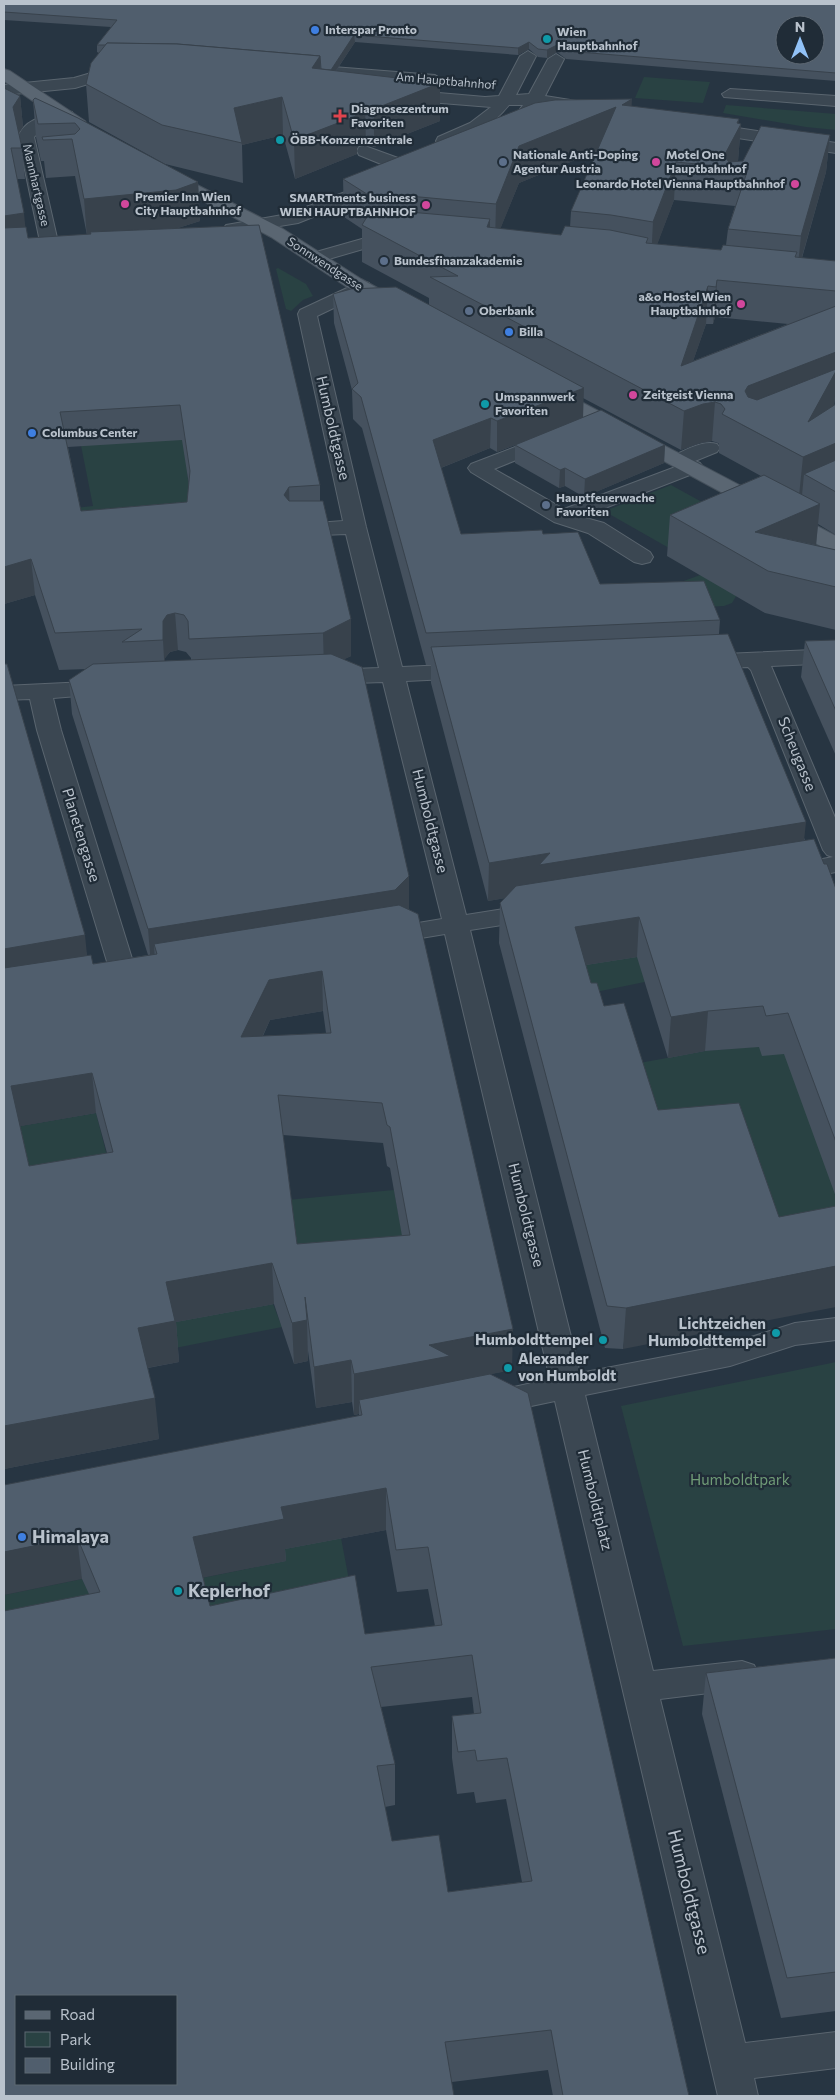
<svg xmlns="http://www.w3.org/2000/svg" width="840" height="2100" viewBox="0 0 840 2100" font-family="Commissioner,sans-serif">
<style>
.green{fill:#294243}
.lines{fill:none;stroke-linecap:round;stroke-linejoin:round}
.minor-casing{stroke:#5a656f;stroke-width:2}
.major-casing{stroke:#45505b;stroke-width:2}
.minor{fill:#3b4752;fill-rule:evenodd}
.major{fill:#5a6672;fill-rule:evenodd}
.wall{fill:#45515e;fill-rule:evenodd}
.shaded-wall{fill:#38424c}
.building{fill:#505e6d;stroke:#38424c;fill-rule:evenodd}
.shop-dot{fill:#3f7fe0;stroke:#202c37;stroke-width:2}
.culture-dot{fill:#0f9aa8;stroke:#202c37;stroke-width:2}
.health-dot{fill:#e0444e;stroke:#202c37;stroke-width:2}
.service-dot{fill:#5c6f8a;stroke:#202c37;stroke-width:2}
.hotel-dot{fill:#d1479c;stroke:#202c37;stroke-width:2}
.labels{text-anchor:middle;stroke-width:4.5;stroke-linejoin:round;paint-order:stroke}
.far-poi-label{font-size:12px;font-weight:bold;fill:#b9c2cc;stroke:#202c37;text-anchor:start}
.far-street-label{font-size:12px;fill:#b9c2cc;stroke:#202c37}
.street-label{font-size:15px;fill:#b9c2cc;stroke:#202c37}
.poi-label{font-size:15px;font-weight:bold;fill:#b9c2cc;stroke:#202c37;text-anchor:end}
.park-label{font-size:15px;fill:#709c77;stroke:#202c37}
.near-poi-label{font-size:18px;font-weight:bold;fill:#b9c2cc;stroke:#202c37;text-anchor:start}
.near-street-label{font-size:18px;fill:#b9c2cc;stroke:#202c37}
</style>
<rect width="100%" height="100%" fill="#273542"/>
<g class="green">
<polygon points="644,77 710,82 703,103 635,98"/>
<polygon points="726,105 836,114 836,130 806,127 723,113"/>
<polygon points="278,268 306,284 313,296 303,300 291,311 286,309 276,269"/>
<polygon points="68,380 223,437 187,472 196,535 40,512 93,506"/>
<polygon points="671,485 742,524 676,552 611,515 610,509"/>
<polygon points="703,574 744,583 732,603 724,606 638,610 631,600"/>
<polygon points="670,951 679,975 581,995 578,966"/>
<polygon points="787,1044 836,1187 836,1247 649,1152 623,1066 705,1051"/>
<polygon points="96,1113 119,1203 4,1157 10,1128"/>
<polygon points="394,1190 410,1275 299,1285 287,1200"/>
<polygon points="273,1304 282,1327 175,1348 169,1323"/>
<polygon points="836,1362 836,1629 683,1646 621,1406"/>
<polygon points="341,1538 356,1617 213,1648 197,1579 285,1561 284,1549"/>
<polygon points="82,1579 86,1587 100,1603 4,1654 4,1595"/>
</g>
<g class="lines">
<defs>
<g id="minor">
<path d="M528,51l8,5 -20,39 13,-1 19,-35 8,-5 8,5 -19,37 44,7 2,3 -2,3 -6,2 -44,-6 -8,11h-12l-2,-3 6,-8h-14c-16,20 -40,35 -65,41l-6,-1 -2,-4 2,-4 32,-14 21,-16 -87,-7 -8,-5 8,-5 81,7 14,-1 21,-40z"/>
<polygon points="122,64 128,66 130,69 128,72 75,88 4,95 4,85 74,78"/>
<polygon points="333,67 435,75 443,80 435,85 327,75 325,72 327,69"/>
<polygon points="730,89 836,96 836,106 724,97 722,94"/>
<path d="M66,111l6,1 2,4 -2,4 -29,8 -9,9 26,114 -3,4h-12l-3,-4 -24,-114c8,-20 29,-21 48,-26z"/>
<polygon points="704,123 836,143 836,153 698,132 696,128 698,124"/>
<polygon points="365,146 398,158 401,162 398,166 386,166 359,155 357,151 359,147"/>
<polygon points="379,179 385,180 388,184 385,188 298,223 232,234 226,233 223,229 226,225 232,224 288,214"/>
<polygon points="376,235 405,237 408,241 405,245 377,245 315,263 309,262 306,258 309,254"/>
<polygon points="362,281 369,283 371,287 369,291 317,316 366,527 402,667 469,664 477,666 481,671 477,676 469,678 406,681 466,915 535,904 544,906 548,912 544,918 535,920 470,930 580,1373 726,1345 795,1323 836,1318 836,1340 795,1345 730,1366 585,1395 653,1671 742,1661 754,1665 759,1675 754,1685 742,1689 660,1699 745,2043 836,2032 836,2068 754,2078 758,2096 718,2096 555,1401 493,1414 482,1410 477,1402 482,1394 550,1379 445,934 385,944 376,942 372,936 376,930 442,919 383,682 327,684 319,682 315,677 319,672 327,670 379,668 346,534 298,536 290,535 287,530 290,525 343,521 298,314 300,310"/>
<path d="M549,434l7,2 3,4 -3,4 -62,25 70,40 114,-43 -5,-2 -3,-4 3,-4c13,-6 30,-16 44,-12l3,4 -3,4 -22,9 5,2 3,4 -3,4 -118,46 22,6 46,29 3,5 -3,5 -8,2 -8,-2 -46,-29 -34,-11 -83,-50 -3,-4 3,-4z"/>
<polygon points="836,649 836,663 771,666 836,820 836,872 790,880 781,877 777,872 781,867 833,857 827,855 823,850 751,670 748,667 702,669 694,667 691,662 694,657 702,655"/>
<polygon points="107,681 115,683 119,688 115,693 53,698 61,730 138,978 134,984 125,986 116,984 112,978 37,730 30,699 4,700 4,686"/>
</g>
<g id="major">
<polygon points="4,69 10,71 85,121 87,125 85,129 73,129 4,81"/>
<polygon points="164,168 283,229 361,279 403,302 405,306 403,310 389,310 347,287 271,237 158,177 155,173 158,169"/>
<polygon points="549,385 836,536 836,551 828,550 542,395 539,391 542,387"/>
</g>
</defs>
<use href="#minor" class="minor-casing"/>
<use href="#major" class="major-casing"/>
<use href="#minor" class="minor"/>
<use href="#major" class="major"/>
</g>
<g class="wall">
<polygon points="4,4 836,4 836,81 566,59 557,52 547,58 538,57 529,49 518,55 355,42 336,71 440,121 374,147 366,144 359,145 357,148 357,154 295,179 283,135 242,145 243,183 165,164 89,122 86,84 99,53 97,52 97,45 111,27 4,20"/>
<path d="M4,88l16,8 3,31 -4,6 3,15 3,31h-8l8,48 3,11 59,-3 -12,-59 -29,2 -2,-17h-3l-5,-24 -3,-37 165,82 2,39 -22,7 142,257v16l31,155 -7,3 65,250 103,461 -22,4 181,642 18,80h-136l-5,-26 -96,12 -363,-488 -7,-15 -78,-94 355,-69v-2l-5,1 -2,-13 -36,6 -8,-57v10l-14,3 -20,-60 -98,18 3,40 -31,6 11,71 -155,30v-810v5l83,291 6,9 55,-9 -76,-241 -3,-34 18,-11 -28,1 -24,-75 -31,9zM182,440l7,45 -2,17 -106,9 -13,-64zM178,650l8,2 5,6v2l-26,1v-3l5,-6zM323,1011l3,22 -63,3 7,-16zM96,1113l11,40 -78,13 -9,-40zM283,1135l100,8 4,23 3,2 12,68 -105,8zM386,1530l11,62 31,-3 7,37 -70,8 -155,-28 -7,-29 83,-16 -1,-12zM472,1697l2,17 -22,2v42l5,36 17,-2 2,11 30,-4 16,83 -74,10 -56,-51 -7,-34 10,-2v-41l-14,-57z"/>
<path d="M632,106l109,18 -3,37h5l87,-26 -4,37 -24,86 34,3v129l-2,15 2,-1v131l-18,-11 -2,21 20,5v80l-71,-17 -98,-57 3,-41 91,-39 -42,-23v-9l-1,-1 -6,-2 -12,2 -19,7 -98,-52v20l82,27 -1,18 -80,34 -19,-11 -6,2 -44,-25v-18l16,-6 -34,13 -7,-4 -49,20 20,66h82l57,50 120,36 -1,14 86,206 19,24 12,25v308l-52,-143 -22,2 -3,-9 -54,4 -37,7 -31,-101 -51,8 5,18 67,127 -35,239 -18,-1 -106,-405 1,-40 5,-5 -17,3 -57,-218v-18h-5l-64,-237 -9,-9 -1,-29 -18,-67 -1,-29 96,11v-7l-67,-36v-33l-18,-12 -1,-38zM597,151l-26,60 -1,16 -9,8 -61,-6 19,-46zM674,200l61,6 -7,23 -2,16 -5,5 -64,-6zM715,317l73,7 -95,37 13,-37h7z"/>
<polygon points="836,640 836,756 801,677 805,641"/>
<polygon points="836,1658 836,2011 781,2018 702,1714 706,1673"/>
</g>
<g class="shaded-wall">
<polygon points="354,35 355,42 329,81 329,73"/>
<polygon points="529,42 529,49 518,55 518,48"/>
<polygon points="557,45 557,52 547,58 547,50"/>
<polygon points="320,56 321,94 312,68"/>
<polygon points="440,83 440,121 374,147 374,109"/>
<polygon points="20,96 23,127 16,137 13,107"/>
<polygon points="282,97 283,135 242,145 234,108"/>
<polygon points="632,99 630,136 622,105"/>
<polygon points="365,106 366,144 359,145 357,148 357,154 295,179 294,140 355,111 358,107"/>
<polygon points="616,107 615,144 519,183 495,242 496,204 519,146"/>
<polygon points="739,119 738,130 741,124 738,161 735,168 723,167 724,156 737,123"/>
<polygon points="830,135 826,172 797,274 801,236"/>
<polygon points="676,162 674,200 651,261 653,222"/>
<polygon points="198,182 200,221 178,228 87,238 84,199"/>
<polygon points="24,213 27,245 4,249 4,216"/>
<polygon points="490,219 490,256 487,227"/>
<polygon points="717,280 715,317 713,324 716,287"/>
<polygon points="708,286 706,324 678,404 681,366"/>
<polygon points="836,352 836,385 834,407 836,443 836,480 804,474 802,495 799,496 803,457 742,425 745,391 748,386"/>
<polygon points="584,388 583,418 497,452 497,421"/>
<polygon points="715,402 712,441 700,443 681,450 684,411 703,404"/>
<polygon points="491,418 490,448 433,471 433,440"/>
<polygon points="665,445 664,463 584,497 585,479"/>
<polygon points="565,468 565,486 559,488 560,470"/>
<polygon points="289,487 290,523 284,495"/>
<polygon points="820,504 816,545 755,532"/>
<polygon points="31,559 35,595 4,604 4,567"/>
<polygon points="175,613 178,650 170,652 165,658 165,677 163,640 163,621 167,615"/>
<polygon points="351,619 351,656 324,670 323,633"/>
<polygon points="806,822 802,860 538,893 488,901 489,863 550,853"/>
<polygon points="409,876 409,912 157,954 154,944 155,964 151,965 148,929"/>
<polygon points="639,917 637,957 573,967 575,927"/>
<polygon points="85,935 89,975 4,989 4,949"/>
<polygon points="322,971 323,1011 270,1020 243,1077 241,1037 269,980"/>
<polygon points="708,1011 705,1051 668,1058 671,1017"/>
<polygon points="92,1073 96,1113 16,1127 11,1086"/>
<polygon points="272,1263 274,1304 176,1322 179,1362 141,1369 138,1328 166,1282"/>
<polygon points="836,1266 836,1307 623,1349 626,1308"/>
<polygon points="307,1320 308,1361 294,1364 292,1323"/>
<polygon points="513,1329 512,1370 359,1400 359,1414 354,1415 354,1374 429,1345"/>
<polygon points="351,1360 352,1402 316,1408 314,1367"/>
<polygon points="155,1398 159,1439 4,1469 4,1426"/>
<polygon points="386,1488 386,1530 285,1549 286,1561 197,1579 193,1537 281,1507"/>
<polygon points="77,1537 82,1579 4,1595 4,1552"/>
</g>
<g class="building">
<path d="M4,4h832v69l-270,-22 -9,-6 -10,5 -9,-1 -9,-7 -11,6 -164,-13 -23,35 -10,-1 -1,-13 -143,-12 -70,-1 -2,2h-8l20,-25 -113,-8zM785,25h30v30h-30z"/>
<polygon points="107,43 177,44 320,56 312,68 440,83 374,109 365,106 358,107 355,111 356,116 294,140 282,97 234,108 242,143 162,125 86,84 91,63"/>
<polygon points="4,88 20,96 13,107 22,148 11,148 24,213 4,216"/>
<polygon points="35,98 78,118 198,182 176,190 84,199 72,139 43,140 42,137 75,134 80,129 75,123 38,124 33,100"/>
<polygon points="632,99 622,105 739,119 737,123 741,124 724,156 729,162 743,161 761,126 830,135 801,236 728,229 748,169 676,162 653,222 611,215 571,211 616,107 519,146 496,204 409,196 370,196 343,179 535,103 555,100"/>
<polygon points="370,212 409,212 490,219 487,227 561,235 565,226 610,230 648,238 646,243 721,250 723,245 797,252 795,257 836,261 836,291 717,280 716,287 708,286 681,366 836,306 836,352 748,386 745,391 748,397 757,400 836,369 836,371 808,422 836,404 836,443 803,457 722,414 725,409 721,404 715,402 703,404 684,411 430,277 458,276 362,225"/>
<path d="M259,225l61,260 -31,2 -5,8 5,6h34l28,118 -28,14 -134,6 -1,-18 -4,-6 -9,-2 -8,2 -4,6v19l-41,2 20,-13 -87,4 -24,-74 -27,8v-339l22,-1 2,11 63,-4 -1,-2zM180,405l10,66 -3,31 -106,9 -21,-99z"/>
<polygon points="396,287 584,388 497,421 491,418 433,440 461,534 542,530 543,534 578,532 600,584 704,581 720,620 426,633 361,397 352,389 358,383 333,294 351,289"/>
<polygon points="601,410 665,445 585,479 565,468 560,470 515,445"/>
<polygon points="836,460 836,492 804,474"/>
<polygon points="764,475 820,504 755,532 836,550 836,587 768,571 670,515"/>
<polygon points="728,634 806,822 539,865 550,853 489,863 431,647"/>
<polygon points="836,640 836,711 805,641"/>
<polygon points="331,654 362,667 409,876 395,890 148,929 69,680 93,664"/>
<polygon points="4,664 7,664 85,935 4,949"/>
<polygon points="814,839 824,864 827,864 836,889 836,1142 788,1013 766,1016 763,1006 708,1011 671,1017 639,917 575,927 591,983 597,983 604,1006 624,1003 658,1110 739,1103 779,1217 836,1206 836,1266 626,1308 607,1306 500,903 516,886"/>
<path d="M399,905l19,9 95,415 -84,16 21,11 -96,18 -3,-14 -37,7 -9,-70 2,23 -15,3 -20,-60 -106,19 9,39 -37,7 17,70 -151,28v-458l87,-13 2,9 64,-10 -3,-10zM322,971l9,62 -90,4 28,-57zM92,1073l21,79 -84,14 -18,-80zM278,1095l104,8 5,22 3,2 20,108 -113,9z"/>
<path d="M490,1374l38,19 161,703h-126l-12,-66 -106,12 9,54h-450v-485l96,-19 -23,-55 -73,15v-67l358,-70 -3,-15zM386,1488l10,62 32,-3 14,78 -77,9 -10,-59 -145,31 -17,-69 91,-18 -3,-12zM472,1655l9,58 -29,3 6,36 17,-2 2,11 30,-3 25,123 -84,11 -9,-57 -47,6 -15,-75 18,-2 -24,-97zM16,1996h160v88h-160z"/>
<polygon points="836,1658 836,1972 787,1978 706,1673"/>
</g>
<g class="shop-dot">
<circle cx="315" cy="30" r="5"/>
<circle cx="509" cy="332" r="5"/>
<circle cx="32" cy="433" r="5"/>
<circle cx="22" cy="1537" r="5"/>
</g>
<g class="culture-dot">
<circle cx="547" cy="39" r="5"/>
<circle cx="280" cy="140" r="5"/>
<circle cx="485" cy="404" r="5"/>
<circle cx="776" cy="1333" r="5"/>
<circle cx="603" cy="1340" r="5"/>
<circle cx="508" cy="1368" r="5"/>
<circle cx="178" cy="1591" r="5"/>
</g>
<path class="health-dot" d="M337.5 108.5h5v5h5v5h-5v5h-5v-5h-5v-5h5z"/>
<g class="service-dot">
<circle cx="503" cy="162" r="5"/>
<circle cx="384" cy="261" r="5"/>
<circle cx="469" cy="311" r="5"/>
<circle cx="546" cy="505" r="5"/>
</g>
<g class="hotel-dot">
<circle cx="656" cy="162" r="5"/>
<circle cx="795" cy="184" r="5"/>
<circle cx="125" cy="204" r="5"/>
<circle cx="426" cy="205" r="5"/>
<circle cx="741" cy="304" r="5"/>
<circle cx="633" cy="395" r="5"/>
</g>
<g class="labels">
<g class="far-poi-label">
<text x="325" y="34">Interspar Pronto</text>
<text x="557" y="36">Wien<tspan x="557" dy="14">Hauptbahnhof</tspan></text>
<text x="351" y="113">Diagnosezentrum<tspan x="351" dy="14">Favoriten</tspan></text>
<text x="290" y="144">ÖBB-Konzernzentrale</text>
<text x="513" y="159">Nationale Anti-Doping<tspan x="513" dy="14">Agentur Austria</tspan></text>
<text x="666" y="159">Motel One<tspan x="666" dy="14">Hauptbahnhof</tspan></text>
<text x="785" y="188" text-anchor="end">Leonardo Hotel Vienna Hauptbahnhof</text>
<text x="135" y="201">Premier Inn Wien<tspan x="135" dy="14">City Hauptbahnhof</tspan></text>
<text x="416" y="202" text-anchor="end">SMARTments business<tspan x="416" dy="14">WIEN HAUPTBAHNHOF</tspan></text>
<text x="394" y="265">Bundesfinanzakademie</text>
<text x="731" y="301" text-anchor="end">a&amp;o Hostel Wien<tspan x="731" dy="14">Hauptbahnhof</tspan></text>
<text x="479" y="315">Oberbank</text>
<text x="519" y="336">Billa</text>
<text x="643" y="399">Zeitgeist Vienna</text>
<text x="495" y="401">Umspannwerk<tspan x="495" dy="14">Favoriten</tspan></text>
<text x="42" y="437">Columbus Center</text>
<text x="556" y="502">Hauptfeuerwache<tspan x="556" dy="14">Favoriten</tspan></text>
</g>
<g class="far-street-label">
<text transform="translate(446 81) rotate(5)" y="4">Am Hauptbahnhof</text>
<text transform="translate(36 185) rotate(77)" y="4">Mannhartgasse</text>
<text transform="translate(325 264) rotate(33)" y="4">Sonnwendgasse</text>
</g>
<g class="street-label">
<text transform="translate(333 428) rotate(77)" y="5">Humboldtgasse</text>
<text transform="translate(797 754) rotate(68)" y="5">Scheugasse</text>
<text transform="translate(430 821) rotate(76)" y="5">Humboldtgasse</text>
<text transform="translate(81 835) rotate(73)" y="5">Planetengasse</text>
<text transform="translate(526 1215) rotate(76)" y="5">Humboldtgasse</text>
<text transform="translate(595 1500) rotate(76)" y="5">Humboldtplatz</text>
</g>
<g class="poi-label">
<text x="766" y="1329">Lichtzeichen<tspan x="766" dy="17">Humboldttempel</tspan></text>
<text x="593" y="1345">Humboldttempel</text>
<text x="518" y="1364" text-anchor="start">Alexander<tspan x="518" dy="17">von Humboldt</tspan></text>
</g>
<g class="park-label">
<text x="740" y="1485">Humboldtpark</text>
</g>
<g class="near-poi-label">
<text x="32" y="1543">Himalaya</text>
<text x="188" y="1597">Keplerhof</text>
</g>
<g class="near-street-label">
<text transform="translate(689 1892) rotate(76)" y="6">Humboldtgasse</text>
</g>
</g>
<rect width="840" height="2100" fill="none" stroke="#b9c2cc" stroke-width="10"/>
<rect x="15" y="1995" width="162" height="90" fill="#202c37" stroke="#5d6873"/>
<rect x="25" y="2011" width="25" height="8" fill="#5a6672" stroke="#5d6873"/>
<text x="60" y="2020" font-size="15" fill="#b9c2cc">Road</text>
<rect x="25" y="2032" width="25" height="15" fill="#294243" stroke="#5d6873"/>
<text x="60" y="2045" font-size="15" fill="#b9c2cc">Park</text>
<rect x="25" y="2058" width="25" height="15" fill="#505e6d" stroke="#5d6873"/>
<text x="60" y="2070" font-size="15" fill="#b9c2cc">Building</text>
<g transform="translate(800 40)"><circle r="24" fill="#202c37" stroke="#5d6873"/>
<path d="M0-4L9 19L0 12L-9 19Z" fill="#92c2f7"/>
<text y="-8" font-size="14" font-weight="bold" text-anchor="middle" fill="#b9c2cc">N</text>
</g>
</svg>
